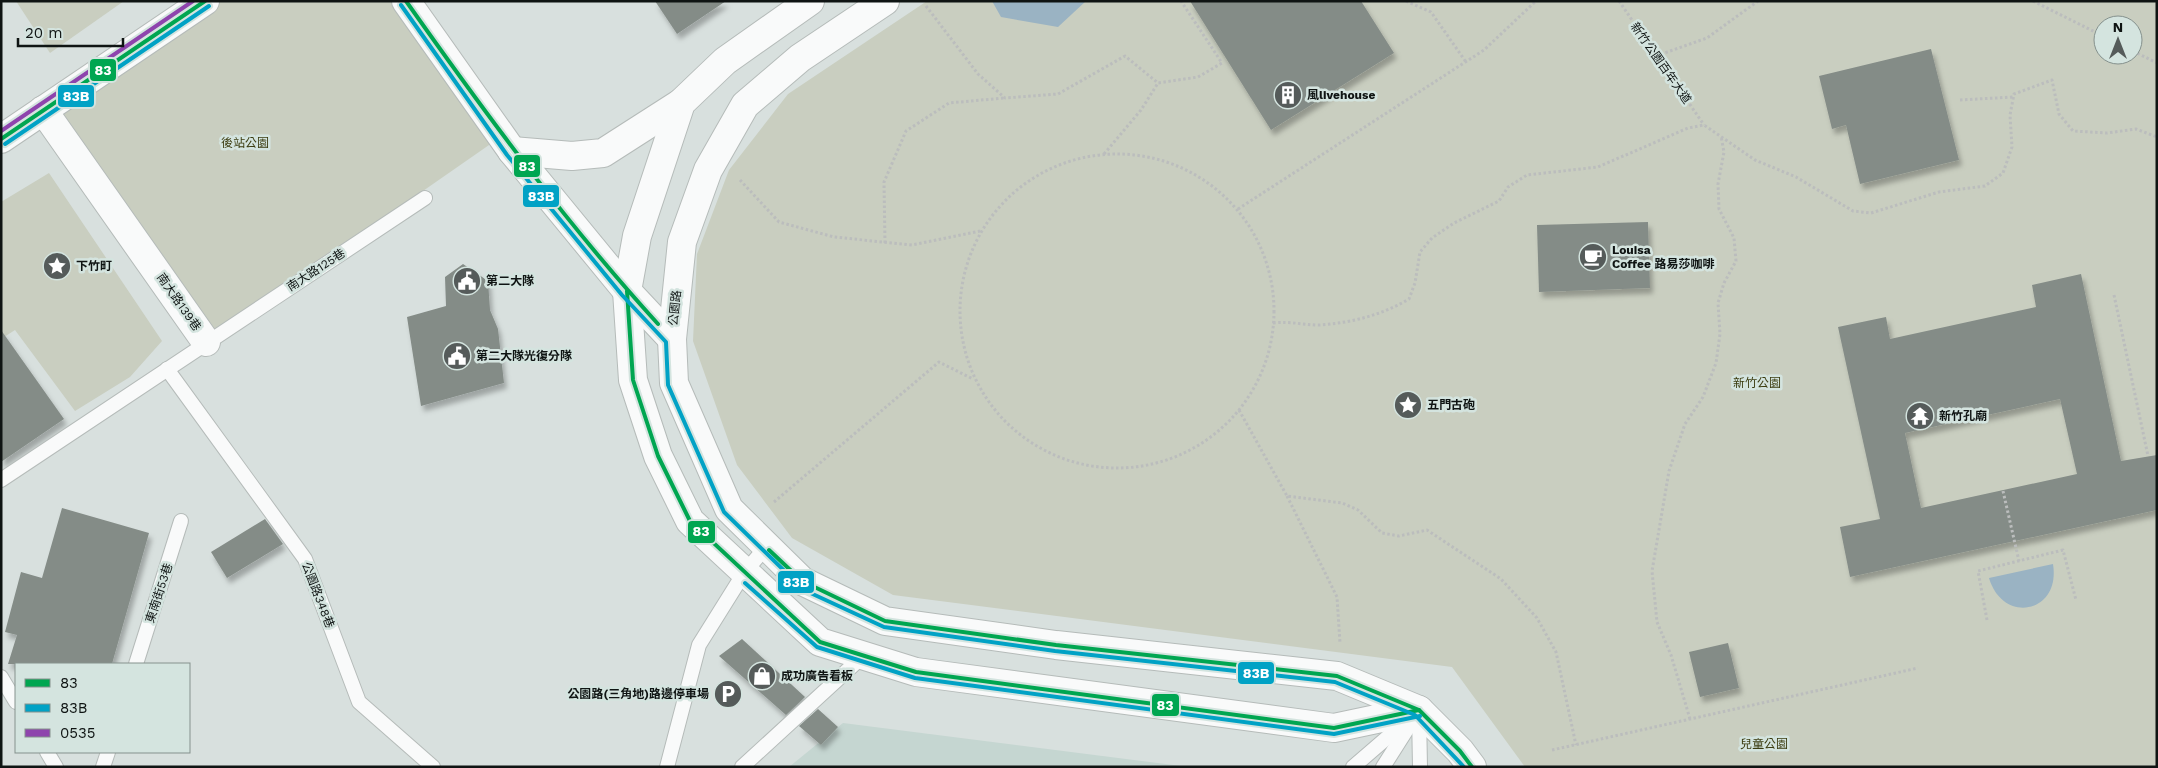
<svg xmlns="http://www.w3.org/2000/svg" width="2158" height="768" viewBox="0 0 2158 768" font-family="'Work Sans','Noto Sans TC',sans-serif">
<style>
.built{fill:#c5d6d1}
.green{fill:#c9cec0;fill-rule:evenodd}
.water{fill:#9ab3c3}
.building{fill:#848c87;fill-rule:evenodd;filter:url(#shadow)}
.lines{fill:none;stroke-linecap:round;stroke-linejoin:round}
.lane-casing{stroke:#b5bbb9;stroke-width:16}
.street-casing{stroke:#b5bbb9;stroke-width:30}
.secondary-casing{stroke:#b5bbb9;stroke-width:30}
.path{stroke:#bbbdbd;stroke-width:3;stroke-dasharray:2.5 2.5;stroke-linecap:butt}
.lane{stroke:#f9fafa;stroke-width:14}
.street{stroke:#f9fafa;stroke-width:28}
.secondary{stroke:#f9fafa;stroke-width:28}
.bus-1-casing{stroke:#d4e4df;stroke-width:8}
.bus-2-casing{stroke:#d4e4df;stroke-width:8}
.bus-3-casing{stroke:#d4e4df;stroke-width:8}
.bus-1{stroke:#00a651;stroke-width:4}
.bus-2{stroke:#01a2c5;stroke-width:4}
.bus-3{stroke:#8e44ad;stroke-width:4}
.labels{text-anchor:middle;stroke-width:5;stroke-linejoin:round;paint-order:stroke}
.street-label{font-size:12px;fill:#0f1413;stroke:#d4e4df}
.poi-label{font-size:12px;font-weight:bold;fill:#0f1413;stroke:#d4e4df;text-anchor:start}
.park-label{font-size:12px;fill:#3b3c10;stroke:#d4e4df}
.line-badge{stroke:#d4e4df;stroke-width:2}
.badge-label{font-size:14px;text-anchor:middle;font-weight:bold;fill:#fff}
</style>
<defs>
<filter id="shadow"><feDropShadow dx="3" dy="5.5" stdDeviation="2.5" flood-color="#0004"/></filter>
</defs>
<rect width="100%" height="100%" fill="#d8e0de"/>
<polygon class="built" points="843,723 1189,767 789,767"/>
<g class="green">
<polygon points="16,1 124,1 50,53"/>
<polygon points="205,1 406,1 502,136 206,342 43,110"/>
<path d="M927,1h1230v766h-632l-73,-100 -559,-72 -101,-57 -55,-73 -44,-124 4,-87 32,-84 59,-76zM2103,25h30v30h-30z"/>
<polygon points="49,173 162,341 130,377 75,411 15,330 1,339 1,202"/>
</g>
<g class="water">
<polygon points="992,1 1086,1 1058,27 1001,17"/>
<path d="M2053,564c8,49 -50,61 -64,14z"/>
</g>
<g class="building">
<polygon points="655,1 726,1 677,34"/>
<polygon points="1190,1 1361,1 1394,53 1271,130"/>
<polygon points="1931,49 1959,160 1860,184 1846,125 1832,129 1819,76"/>
<polygon points="1648,222 1650,288 1539,292 1537,225"/>
<polygon points="463,264 488,281 490,310 498,329 504,383 421,406 407,317 446,306 445,277"/>
<path d="M2081,274l40,187 36,-6v55l-307,67 -10,-50 40,-8 -42,-192 48,-10 4,22 146,-32 -4,-22zM2060,399l17,75 -156,34 -16,-75z"/>
<polygon points="1,330 64,419 1,462"/>
<polygon points="62,508 149,533 112,664 8,664 17,635 5,632 21,572 42,578"/>
<polygon points="265,519 283,544 227,578 211,552"/>
<polygon points="742,639 805,697 786,715 719,656"/>
<polygon points="1728,643 1739,688 1700,697 1689,652"/>
<polygon points="818,709 838,727 821,745 799,726"/>
</g>
<g class="lines">
<defs>
<g id="lane">
<polyline points="167,369 305,559 359,702 433,767"/>
<polyline points="1,480 425,198"/>
<polyline points="136,664 181,521"/>
<polyline points="1,677 16,702"/>
<polyline points="1419,713 1420,767"/>
<polyline points="47,752 56,767"/>
<polyline points="103,767 108,752"/>
<polyline points="667,767 699,645 744,573 766,547"/>
<polyline points="742,767 863,656"/>
<polyline points="1353,767 1411,717"/>
<polyline points="1383,767 1411,723"/>
</g>
<g id="street">
<polyline points="406,1 512,151 627,291 672,339"/>
<polyline points="810,1 725,61 681,103 637,236 627,291 633,380 658,456 690,521 820,642 916,672 1334,728 1419,710"/>
<polyline points="885,1 800,58 745,105 708,170 682,242 672,339 674,383 729,509 802,581 885,621 1056,645 1337,676 1419,710 1460,751 1472,767"/>
<polyline points="43,110 206,342"/>
<polyline points="512,151 572,156 603,153 681,103"/>
</g>
<polyline id="secondary" points="1,139 205,1"/>
</defs>
<use href="#lane" class="lane-casing"/>
<use href="#street" class="street-casing"/>
<use href="#secondary" class="secondary-casing"/>
<g class="path">
<polyline points="1406,1 1431,12 1466,62"/>
<polyline points="1619,1 1704,125"/>
<polyline points="2033,1 2103,36"/>
<polyline points="926,6 978,74 1005,98 1058,94 1125,56 1158,83 1198,77 1222,63 1181,1"/>
<polyline points="2133,51 2157,63"/>
<polyline points="1656,56 1707,38 1758,1"/>
<polyline points="1960,100 2013,97"/>
<polyline points="1104,154 1141,110 1158,83"/>
<circle cx="1117" cy="311" r="157"/>
<polyline points="740,180 779,222 834,237 912,245 980,231"/>
<polyline points="1238,209 1484,50 1536,1"/>
<polyline points="885,243 884,182 906,131 949,103 1004,98"/>
<polyline points="2114,295 2148,456"/>
<path d="M1273,323c18,-2 30,2 46,2 32,-2 63,-10 90,-26l6,-16 5,-31 12,-14 22,-15 45,-22 9,-14 19,-12 71,-8 90,-39 16,-3 51,35 41,17 57,34 18,2 68,-21 46,-6 18,-13 9,-26 -2,-32 4,-21 38,-14 7,34 14,17 34,2 29,-4 21,8"/>
<polyline points="1239,410 1287,496 1342,503 1358,510 1382,533 1399,536 1427,530 1501,579 1537,618 1556,652 1576,745"/>
<polyline points="2003,491 2019,561"/>
<polyline points="1287,496 1337,597 1340,643"/>
<polyline points="774,502 939,362 973,379"/>
<polyline points="1987,620 1978,571 2063,550 2076,600"/>
<polyline points="1690,719 1671,655 1657,622 1652,571 1669,471 1685,424 1703,397 1716,363 1720,334 1718,303 1724,283 1736,261 1734,238 1719,209 1718,184 1724,152 1721,136"/>
<polyline points="1552,750 1918,668"/>
</g>
<use href="#lane" class="lane"/>
<use href="#street" class="street"/>
<use href="#secondary" class="secondary"/>
<defs>
<g id="bus-1">
<path d="M406,1c79,112 160,222 252,323"/>
<polyline points="1,139 205,1"/>
<polyline points="627,291 633,380 658,456 690,521 820,642 916,672 1334,728 1419,710"/>
<polyline points="769,550 802,581 885,621 1056,645 1337,676 1419,710 1460,751 1472,767"/>
</g>
<g id="bus-2">
<polyline points="401,5 507,155 622,295 666,342 668,385 724,512 804,590 884,627 1055,651 1335,682 1415,715 1464,767"/>
<polyline points="5,144 209,6"/>
<polyline points="745,583 817,647 915,678 1334,734 1420,716"/>
</g>
<polyline id="bus-3" points="1,131 193,1"/>
</defs>
<use href="#bus-1" class="bus-1-casing"/>
<use href="#bus-2" class="bus-2-casing"/>
<use href="#bus-3" class="bus-3-casing"/>
<use href="#bus-1" class="bus-1"/>
<use href="#bus-2" class="bus-2"/>
<use href="#bus-3" class="bus-3"/>
</g>
<defs>
<symbol id="building-disc" viewBox="-11 -11 22 22"><circle r="9.5" fill="#555b5a" stroke="#d4e4df"/><path d="M-4-6H4V6H1V3H-1V6H-4ZM-2.5-4.3h1.7v1.8h-1.7ZM.8-4.3h1.7v1.8H.8ZM-2.5-1h1.7V.8h-1.7ZM.8-1h1.7V.8H.8Z" fill="#fff"/></symbol>
<symbol id="cafe-disc" viewBox="-11 -11 22 22"><circle r="9.5" fill="#555b5a" stroke="#d4e4df"/><path d="M-5.5-4.5H6V0H3Q3 3.5 0 3.5H-2.5Q-5.5 3.5-5.5 0ZM3-3.2v2h1.7v-2ZM-6 4.5H4V6H-6Z" fill="#fff"/></symbol>
<symbol id="sight-disc" viewBox="-11 -11 22 22"><circle r="9.5" fill="#555b5a" stroke="#d4e4df"/><path d="M0-6L1.8-2.2L6-1.7L2.9 1.2L3.7 5.4L0 3.3L-3.7 5.4L-2.9 1.2L-6-1.7L-1.8-2.2Z" fill="#fff"/></symbol>
<symbol id="civic-disc" viewBox="-11 -11 22 22"><circle r="9.5" fill="#555b5a" stroke="#d4e4df"/><path d="M-.6-6.5H3V-4.5H.6V-3L4-1V1h2V6H-6V1h2V-1L-.6-3ZM-1.2 2.5V6h2.4V2.5Z" fill="#fff"/></symbol>
<symbol id="temple-disc" viewBox="-11 -11 22 22"><circle r="9.5" fill="#555b5a" stroke="#d4e4df"/><path d="M0-6L5-2H3V0L6.5 2.5H4V6H1.5V3h-3V6H-4V2.5H-6.5L-3 0V-2H-5Z" fill="#fff"/></symbol>
<symbol id="shop-disc" viewBox="-11 -11 22 22"><circle r="9.5" fill="#555b5a" stroke="#d4e4df"/><path d="M-5-2.5h2.3a2.7 3.5 0 0 1 5.4 0H5L5.5 6h-11ZM-1.5-2.5h3a1.5 2.3 0 0 0-3 0Z" fill="#fff"/></symbol>
<symbol id="parking-disc" viewBox="-11 -11 22 22"><circle r="9.5" fill="#555b5a" stroke="#d4e4df"/><path d="M-3.5-5.5H1a3.5 3.5 0 0 1 0 7H-1V5.5H-3.5ZM-1-3.4V-.6H.8a1.4 1.4 0 0 0 0-2.8Z" fill="#fff"/></symbol>
</defs>
<g fill-rule="evenodd">
<use href="#building-disc" x="1272" y="79" width="32" height="32"/>
<use href="#cafe-disc" x="1577" y="241" width="32" height="32"/>
<use href="#sight-disc" x="41" y="250" width="32" height="32"/>
<use href="#civic-disc" x="451" y="265" width="32" height="32"/>
<use href="#civic-disc" x="441" y="340" width="32" height="32"/>
<use href="#sight-disc" x="1392" y="389" width="32" height="32"/>
<use href="#temple-disc" x="1904" y="400" width="32" height="32"/>
<use href="#shop-disc" x="746" y="660" width="32" height="32"/>
<use href="#parking-disc" x="712" y="678" width="32" height="32"/>
</g>
<g class="labels">
<g class="street-label">
<text transform="translate(1661 63) rotate(55)" y="4">新竹公園百年大道</text>
<text transform="translate(316 270) rotate(-33)" y="4">南大路125巷</text>
<text transform="translate(179 302) rotate(55)" y="4">南大路139巷</text>
<text transform="translate(675 308) rotate(-84)" y="4">公園路</text>
<text transform="translate(159 593) rotate(-72)" y="4">東南街53巷</text>
<text transform="translate(318 595) rotate(69)" y="4">公園路348巷</text>
</g>
<g class="poi-label">
<text x="1307" y="99">風livehouse</text>
<text x="1612" y="254">Louisa<tspan x="1612" dy="14">Coffee 路易莎咖啡</tspan></text>
<text x="76" y="270">下竹町</text>
<text x="486" y="285">第二大隊</text>
<text x="476" y="360">第二大隊光復分隊</text>
<text x="1427" y="409">五門古砲</text>
<text x="1939" y="420">新竹孔廟</text>
<text x="781" y="680">成功廣告看板</text>
<text x="709" y="698" text-anchor="end">公園路(三角地)路邊停車場</text>
</g>
<g class="park-label">
<text x="245" y="147">後站公園</text>
<text x="1757" y="387">新竹公園</text>
<text x="1764" y="748">兒童公園</text>
</g>
</g>
<g class="line-badge">
<rect x="89" y="58" width="28" height="24" rx="5" fill="#00a651"/>
<rect x="57" y="84" width="38" height="24" rx="5" fill="#01a2c5"/>
<rect x="513" y="154" width="28" height="24" rx="5" fill="#00a651"/>
<rect x="522" y="184" width="38" height="24" rx="5" fill="#01a2c5"/>
<rect x="687" y="520" width="29" height="24" rx="5" fill="#00a651"/>
<rect x="777" y="570" width="38" height="24" rx="5" fill="#01a2c5"/>
<rect x="1237" y="661" width="38" height="24" rx="5" fill="#01a2c5"/>
<rect x="1151" y="693" width="29" height="24" rx="5" fill="#00a651"/>
</g>
<g class="badge-label">
<text x="103" y="75">83</text>
<text x="76" y="101">83B</text>
<text x="527" y="171">83</text>
<text x="541" y="201">83B</text>
<text x="701" y="536">83</text>
<text x="796" y="587">83B</text>
<text x="1256" y="678">83B</text>
<text x="1165" y="710">83</text>
</g>
<rect width="2158" height="768" fill="none" stroke="#0f1413" stroke-width="5"/>
<rect x="15" y="663" width="175" height="90" fill="#d4e4df" stroke="#85918d"/>
<rect x="25" y="679" width="25" height="8" fill="#00a651" stroke="#85918d"/>
<text x="60" y="688" font-size="15" fill="#0f1413">83</text>
<rect x="25" y="704" width="25" height="8" fill="#01a2c5" stroke="#85918d"/>
<text x="60" y="713" font-size="15" fill="#0f1413">83B</text>
<rect x="25" y="729" width="25" height="8" fill="#8e44ad" stroke="#85918d"/>
<text x="60" y="738" font-size="15" fill="#0f1413">0535</text>
<g transform="translate(2118 40)"><circle r="24" fill="#d4e4df" stroke="#85918d"/>
<path d="M0-4L9 19L0 12L-9 19Z" fill="#555b5a"/>
<text y="-8" font-size="14" font-weight="bold" text-anchor="middle" fill="#0f1413">N</text>
</g>
<path d="M18 38v8h105v-8" fill="none" stroke="#0f1413" stroke-width="2.5"/>
<text x="25" y="38" font-size="15" fill="#0f1413" stroke="#d4e4df" stroke-width="4" paint-order="stroke">20 m</text>
</svg>
